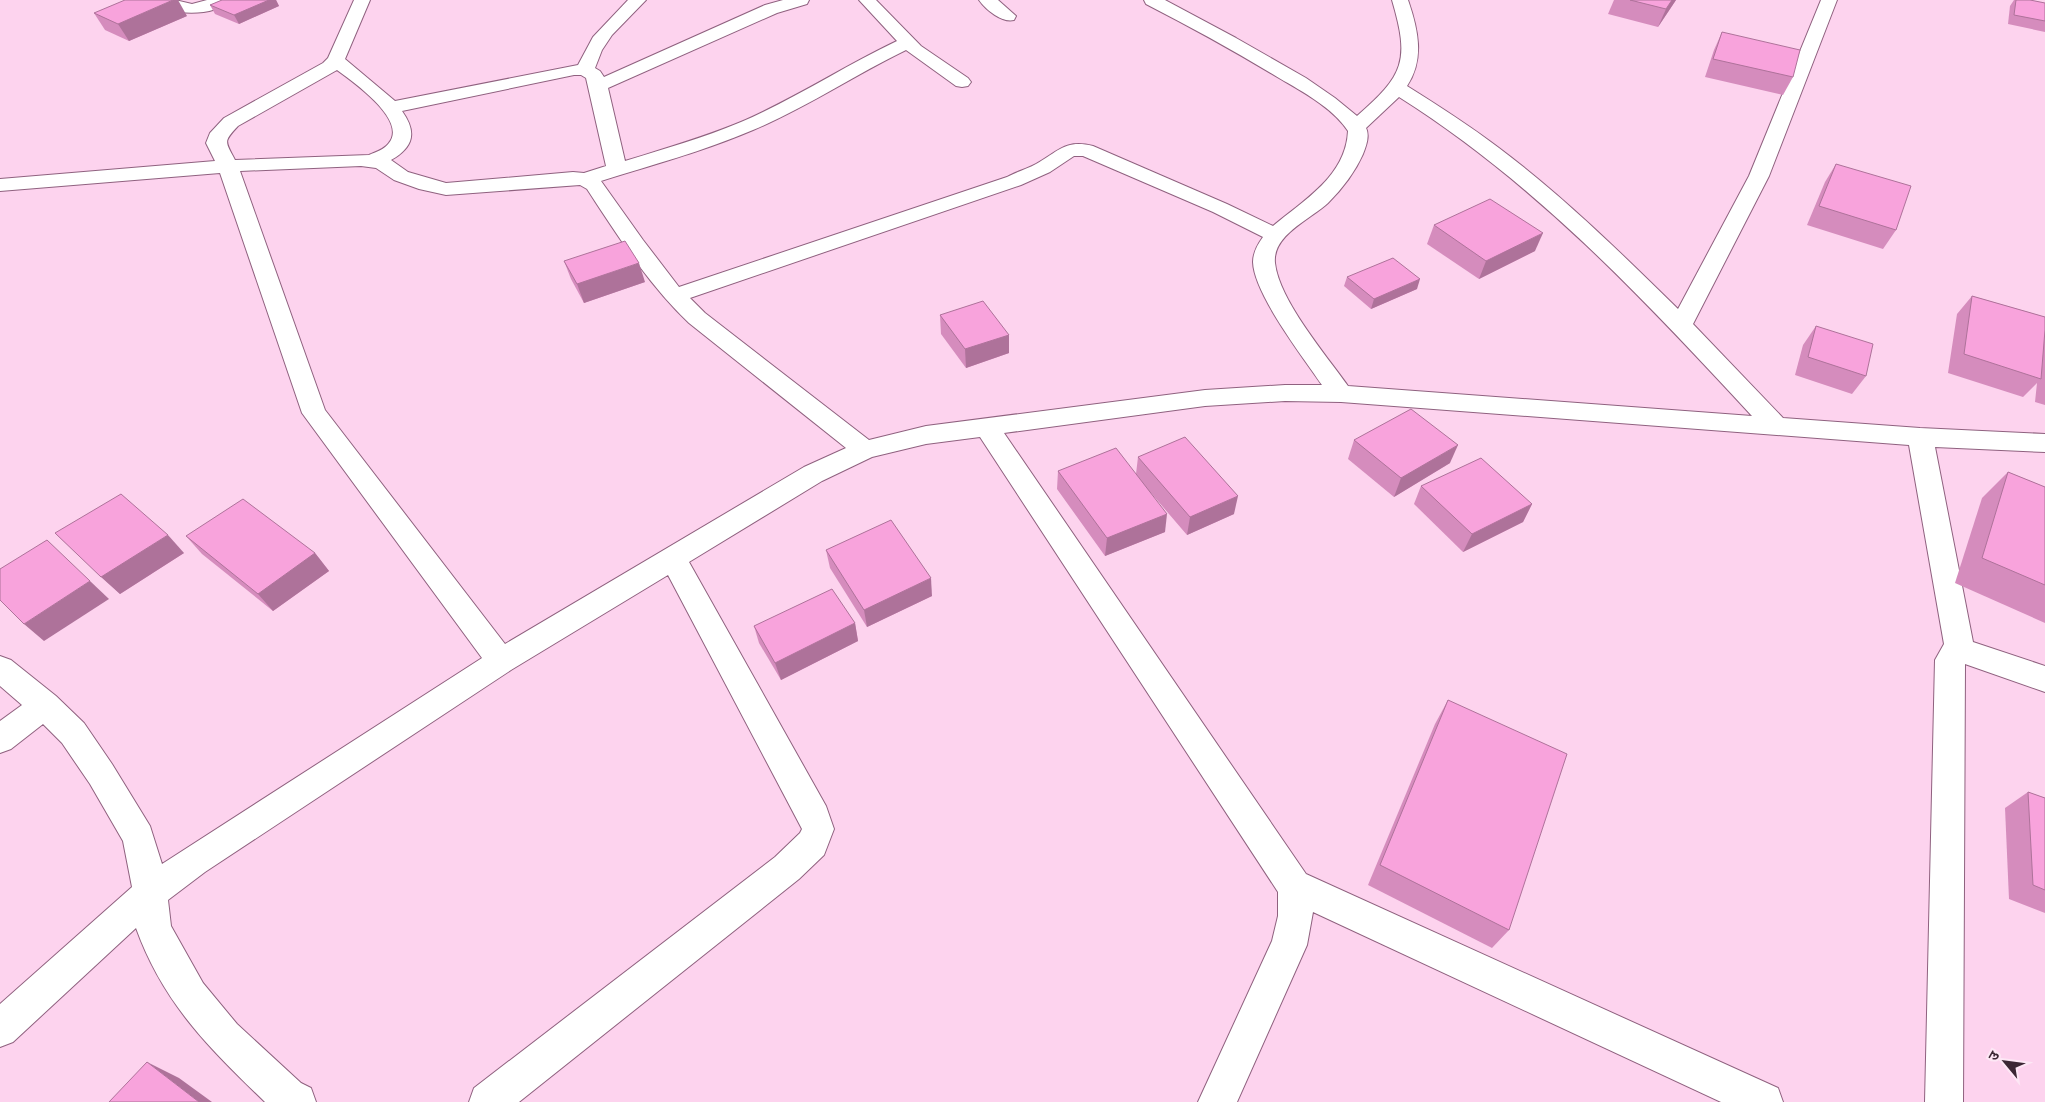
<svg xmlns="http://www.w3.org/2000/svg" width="2045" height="1102" viewBox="0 0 2045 1102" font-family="Helvetica,'Noto Sans Devanagari',sans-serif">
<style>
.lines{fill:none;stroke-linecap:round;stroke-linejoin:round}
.street-casing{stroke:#8f617f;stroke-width:2}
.street{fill:#fff;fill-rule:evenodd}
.wall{fill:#d58cbd}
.shaded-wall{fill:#ae729a}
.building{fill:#f8a3dc;stroke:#ae729a}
</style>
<rect width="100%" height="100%" fill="#fdd3ee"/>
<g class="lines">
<defs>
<g id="street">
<path d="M153,0h22l17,4 15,-4h23c-12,17 -65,17 -77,0z"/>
<path d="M354,0h16l-25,59 50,42 183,-36 15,-28 35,-37h18l-34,35 -10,15 -7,18 5,3 4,6 161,-72 18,-5h26l-2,4 -30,9 -169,75 17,73c39,-12 78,-23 116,-39 54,-23 103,-56 156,-81l-38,-41h17l45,46 47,32 3,4 -3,4 -6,1 -6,-1 -50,-36c-52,25 -100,58 -153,80 -49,21 -101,35 -152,51l42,59 36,47 328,-110c9,-5 20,-8 29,-13 22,-12 29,-25 57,-18l134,58 46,22c31,-26 73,-50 75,-95 -15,-23 -45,-39 -69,-53 -43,-26 -88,-51 -133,-74l-2,-4h21l71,38 70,40 29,20 22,18c47,-41 53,-55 35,-116h16c10,29 17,59 -1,86 32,20 63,40 92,62 64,48 122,105 179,161l71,-133 72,-176h16l-68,176 -76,148 90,94 137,10 125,6v18l-110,-5 38,195 72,24v26l-80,-28 -2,438h-38l10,-442 9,-16 -35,-199 -568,-43 -56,-1 -80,5 -201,27 302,441 472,214 5,14h-62l-408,-190 -6,33 -70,157h-39l74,-161 6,-25v-24l-298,-455 -54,7 -54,13 -50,24 -133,81 137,244 8,23 -10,26 -25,24 -280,223h-50l5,-14 301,-231 25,-24 2,-4 -134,-254 -157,95 -306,202 -37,28 3,26 32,57 34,41 64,59 10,5 5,14h-51c-56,-54 -102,-99 -129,-174l-123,114 -13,5v-43l132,-117 -9,-46 -33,-57 -28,-41 -19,-19 -32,25 -11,4v-32l22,-16 -22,-19v-30l11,4 45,36 28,27 28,41 38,62 12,38 320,-206 -180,-245 -82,-240 -220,18v-12l215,-18 -9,-18 4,-10 14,-15 99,-55 5,-5zM337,70c15,11 71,50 52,73 -4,6 -13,9 -20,12l-134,5c-10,-19 -12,-18 3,-34zM574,75h7l5,3 20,88 -22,7 -11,-1 -127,11 -38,-11 -17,-12c23,-13 26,-28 11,-49zM1399,97c135,85 245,202 353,319l-404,-30c-22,-31 -69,-86 -73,-123 -3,-28 36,-44 53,-60 14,-14 27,-31 35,-49 3,-8 7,-18 3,-26zM1074,156h9l130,56 50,25c-5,7 -10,15 -10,25 1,32 50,95 69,123h-37l-80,5 -279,36 -57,14 -164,-127 -15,-15 331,-113 29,-13zM361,166l15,2 18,12 25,9 27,6 134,-10 7,4c31,47 61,95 102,134l157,125 -42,19 -299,177 -180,-234 -85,-239z"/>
<path d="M979,0h19l18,16 -2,4c-12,3 -28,-10 -35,-20z"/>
</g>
</defs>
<use href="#street" class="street-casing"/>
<use href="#street" class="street"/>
</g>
<g class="wall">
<polygon points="222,0 276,0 279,6 239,24 215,14 210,5"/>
<polygon points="1614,0 1676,0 1658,27 1608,14"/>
<polygon points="2014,0 2030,0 2045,3 2045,32 2008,24 2010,6"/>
<polygon points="94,13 187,16 129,41 105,30"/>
<polygon points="1722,32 1793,77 1783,95 1705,77 1714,50"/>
<polygon points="1836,164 1896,230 1883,249 1807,225 1825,182"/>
<polygon points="1434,225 1535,251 1479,279 1427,244"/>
<polygon points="564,261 645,282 584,303 571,279"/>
<polygon points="1347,277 1417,289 1371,309 1344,286"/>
<polygon points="1972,296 2045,317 2045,405 2035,402 2037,383 2023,397 1948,373 1957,314"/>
<polygon points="940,315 1009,335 1009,353 966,368 941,334"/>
<polygon points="1816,326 1866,376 1852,394 1795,375 1803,345"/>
<polygon points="1354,440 1450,463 1394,497 1348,459"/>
<polygon points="1138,457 1234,514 1187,535 1151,493 1165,532 1105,556 1057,489 1058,471 1136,474"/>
<polygon points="2008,472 2045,487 2045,623 1955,583 1982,498"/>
<polygon points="1421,486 1532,504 1523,522 1463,552 1414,504"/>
<polygon points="55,533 184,553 120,594"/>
<polygon points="186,536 315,553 329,571 273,611 202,554"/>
<polygon points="826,550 932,596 867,627 830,568"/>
<polygon points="855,623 858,641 781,680 759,643 754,626"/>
<polygon points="1448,700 1509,930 1492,948 1368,885 1435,724"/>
<polygon points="2028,792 2045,798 2045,913 2009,899 2005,808"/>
</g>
<g class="shaded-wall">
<polygon points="173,0 178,0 187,16 129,41 118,24"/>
<polygon points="269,0 276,0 279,6 239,24 234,15"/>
<polygon points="1672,0 1676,0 1658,27 1666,9"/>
<polygon points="1543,233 1535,251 1479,279 1486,261"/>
<polygon points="639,263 645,282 584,303 577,284"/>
<polygon points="1420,279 1417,289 1371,309 1374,299"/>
<polygon points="1009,335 1009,353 966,368 965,349"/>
<polygon points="1458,445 1450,463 1394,497 1401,478"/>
<polygon points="1238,496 1234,514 1187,535 1190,517"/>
<polygon points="1532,504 1523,522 1463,552 1472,534"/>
<polygon points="1167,514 1165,532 1105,556 1107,538"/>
<polygon points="168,535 184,553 120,594 101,577"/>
<polygon points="315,553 329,571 273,611 258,594"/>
<polygon points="931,578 932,596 867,627 864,610"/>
<polygon points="90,581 109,599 44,641 24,624"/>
<polygon points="855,623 858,641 781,680 775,663"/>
<polygon points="147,1062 179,1078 212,1102 199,1102"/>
</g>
<g class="building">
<polygon points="125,0 173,0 118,24 94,13"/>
<polygon points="222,0 269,0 234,15 210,5"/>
<polygon points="1630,0 1672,0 1666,9"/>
<polygon points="2016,0 2030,0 2045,3 2045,21 2014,15"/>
<polygon points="1722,32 1800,50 1793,77 1713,59"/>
<polygon points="1836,164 1911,186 1896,230 1819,206"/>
<polygon points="1490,199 1543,233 1486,261 1434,225"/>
<polygon points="625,241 639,263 577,284 564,261"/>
<polygon points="1393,258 1420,279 1374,299 1347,277"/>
<polygon points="1972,296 2045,317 2045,330 2041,379 1964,354"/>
<polygon points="983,301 1009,335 965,349 940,315"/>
<polygon points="1816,326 1873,344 1866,376 1808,357"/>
<polygon points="1411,409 1458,445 1401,478 1354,440"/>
<polygon points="1185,437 1238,496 1190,517 1138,457"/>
<polygon points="1116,448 1167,514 1107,538 1058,471"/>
<polygon points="1481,458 1532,504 1472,534 1421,486"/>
<polygon points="2008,472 2045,487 2045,585 1982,558"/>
<polygon points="121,494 168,535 101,577 55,533"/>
<polygon points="243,499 315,553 258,594 186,536"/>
<polygon points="891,520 931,578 864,610 826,550"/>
<polygon points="47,540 90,581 24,624 0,600 0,569"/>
<polygon points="832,589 855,623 775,663 754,626"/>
<polygon points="1448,700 1567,754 1509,930 1380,865"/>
<polygon points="2028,792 2045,798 2045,890 2033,885"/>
<polygon points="147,1062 199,1102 109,1102"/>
</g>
<g transform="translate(2005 1062) rotate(299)" stroke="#fde7f5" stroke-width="4" paint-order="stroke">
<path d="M0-4L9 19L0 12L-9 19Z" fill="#3b2734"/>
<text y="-8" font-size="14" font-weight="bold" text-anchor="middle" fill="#3b2734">उ</text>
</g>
</svg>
